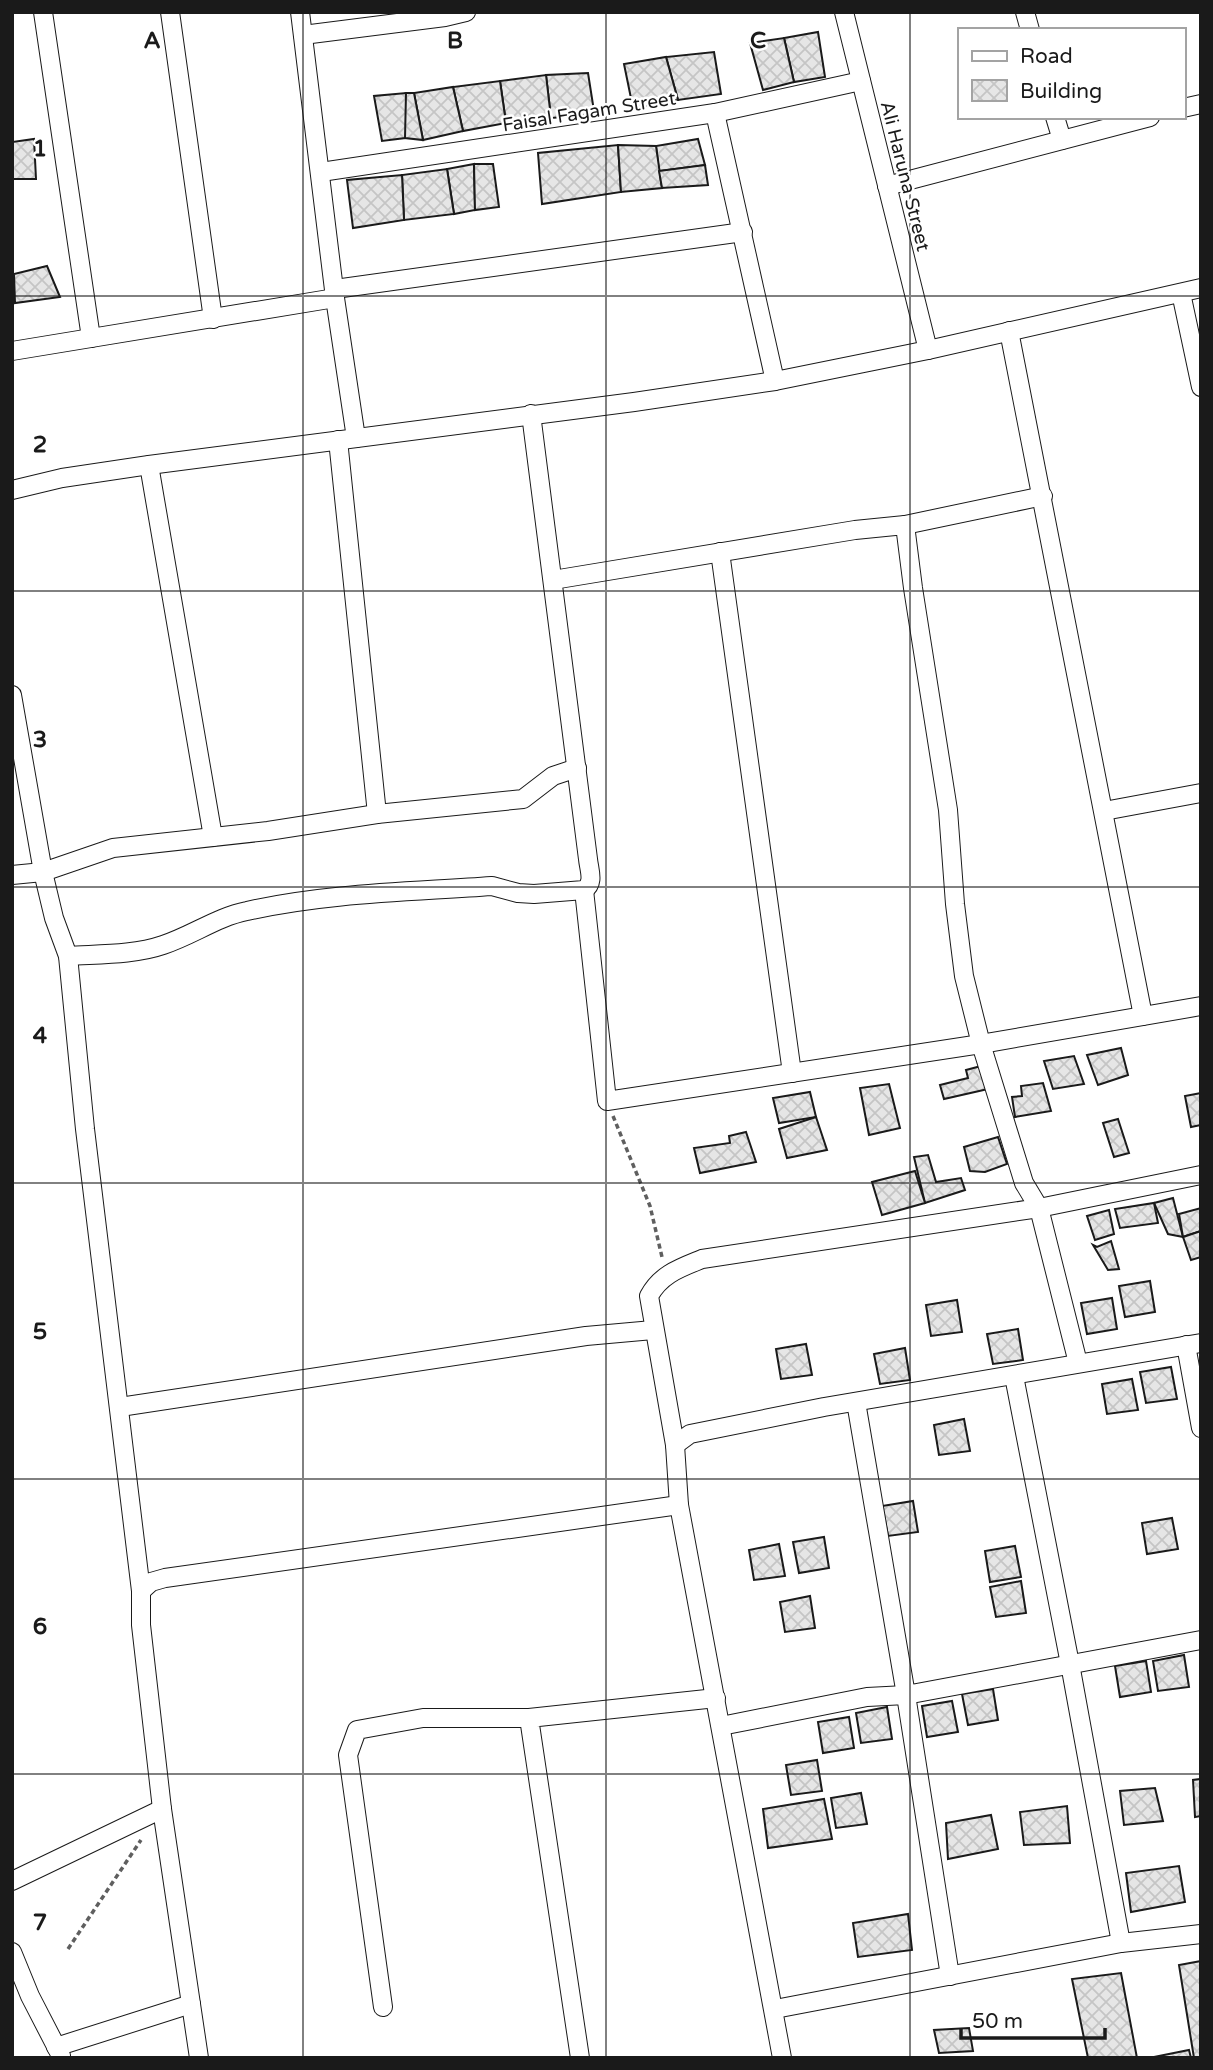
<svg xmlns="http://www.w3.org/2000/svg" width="1213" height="2070" viewBox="0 0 1213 2070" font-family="'Varela Round',sans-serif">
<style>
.building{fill:url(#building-cross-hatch);stroke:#1a1a1a;stroke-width:2}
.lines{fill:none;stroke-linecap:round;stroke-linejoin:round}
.street-casing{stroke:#1a1a1a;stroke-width:20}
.path{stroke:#5f5f5f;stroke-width:3.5;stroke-dasharray:5 3.5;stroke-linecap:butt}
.street{stroke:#fff;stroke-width:18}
.grid{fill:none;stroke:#1a1a1a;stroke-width:2;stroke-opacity:0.55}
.labels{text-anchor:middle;stroke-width:5;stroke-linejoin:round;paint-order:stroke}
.street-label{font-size:19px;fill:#1a1a1a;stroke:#fff}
.grid-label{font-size:23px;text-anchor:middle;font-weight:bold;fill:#1a1a1a;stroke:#fff;stroke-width:5;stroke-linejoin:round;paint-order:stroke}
</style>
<defs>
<pattern id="building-cross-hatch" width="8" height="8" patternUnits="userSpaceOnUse" patternTransform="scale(1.75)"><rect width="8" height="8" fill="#e6e6e6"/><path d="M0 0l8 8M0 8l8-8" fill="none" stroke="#c5c5c5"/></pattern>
</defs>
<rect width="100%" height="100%" fill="#fff"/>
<g class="building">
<polygon points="818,32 825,77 794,82 784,38"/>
<polygon points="784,38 794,82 763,90 750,43"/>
<polygon points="714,52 721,94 678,100 666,57"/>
<polygon points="666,57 678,100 633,108 624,64"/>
<polygon points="588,73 594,111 592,115 551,118 546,75"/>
<polygon points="546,75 551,118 506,123 500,81"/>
<polygon points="500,81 506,123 463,131 453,87"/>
<polygon points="453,87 463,131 423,140 414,93"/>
<polygon points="406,93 414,93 423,140 405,138 398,97"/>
<polygon points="406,93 405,138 382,141 374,96"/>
<polygon points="34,139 36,179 12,179 12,142"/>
<polygon points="698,139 705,165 659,171 656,146"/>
<polygon points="618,145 621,192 542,204 538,153"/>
<polygon points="618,145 656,146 662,188 621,192"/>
<polygon points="474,164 475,210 454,214 447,169"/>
<polygon points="474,164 493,164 499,207 475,210"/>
<polygon points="705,165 708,185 662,188 659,171"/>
<polygon points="447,169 454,214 404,220 402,175"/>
<polygon points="402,175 404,220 353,228 347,180"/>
<polygon points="47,266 60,297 15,303 14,274"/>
<polygon points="1121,1048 1128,1075 1098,1085 1087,1055"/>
<polygon points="1074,1056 1084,1084 1053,1089 1044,1061"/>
<polygon points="981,1066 988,1089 944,1099 940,1085 968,1078 966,1070"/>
<polygon points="1043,1083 1051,1111 1015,1117 1012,1097 1022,1096 1021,1086"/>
<polygon points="889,1084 900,1128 869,1135 860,1088"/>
<polygon points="810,1092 816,1117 779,1123 773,1098"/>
<polygon points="1201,1093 1201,1125 1191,1127 1185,1096"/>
<polygon points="816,1117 827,1150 787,1158 779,1129"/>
<polygon points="1118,1119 1129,1153 1114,1157 1103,1123"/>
<polygon points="746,1132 756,1162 700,1173 694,1148 730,1143 729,1136"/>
<polygon points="998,1137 1007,1164 985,1172 970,1171 964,1147"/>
<polygon points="928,1155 936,1182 961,1178 965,1190 925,1203 914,1157"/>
<polygon points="915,1171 925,1203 882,1215 872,1182"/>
<polygon points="1173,1198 1183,1237 1168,1234 1154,1203"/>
<polygon points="1154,1203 1158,1223 1120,1228 1115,1209"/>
<polygon points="1201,1208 1201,1231 1183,1237 1179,1214"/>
<polygon points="1109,1210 1114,1234 1095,1240 1087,1216"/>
<polygon points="1201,1231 1201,1257 1191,1260 1183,1237"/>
<polygon points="1111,1241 1119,1269 1108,1270 1093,1245 1097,1247"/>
<polygon points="1150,1281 1155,1312 1125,1317 1119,1286"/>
<polygon points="1112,1298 1117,1329 1087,1334 1081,1303"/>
<polygon points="957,1300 962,1332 931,1336 926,1305"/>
<polygon points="1018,1329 1023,1360 993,1364 987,1334"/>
<polygon points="806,1344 812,1375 781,1379 776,1349"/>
<polygon points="905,1348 910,1380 880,1384 874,1354"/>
<polygon points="1171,1367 1177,1399 1146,1403 1140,1372"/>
<polygon points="1132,1379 1138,1410 1107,1414 1102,1384"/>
<polygon points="964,1419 970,1451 939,1455 934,1425"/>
<polygon points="913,1501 918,1532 888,1536 882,1506"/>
<polygon points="1172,1518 1178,1549 1147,1554 1142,1523"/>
<polygon points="824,1537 829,1568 799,1573 793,1542"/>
<polygon points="779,1544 785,1576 754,1580 749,1550"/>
<polygon points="1015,1546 1021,1577 990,1582 985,1551"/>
<polygon points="1021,1581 1026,1613 996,1617 990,1587"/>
<polygon points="810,1596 815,1628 785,1632 780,1602"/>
<polygon points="1184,1655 1189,1687 1158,1691 1153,1661"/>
<polygon points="1146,1661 1151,1692 1120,1697 1115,1666"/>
<polygon points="993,1689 998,1720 968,1725 962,1694"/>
<polygon points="952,1701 958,1732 927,1737 922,1706"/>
<polygon points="887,1707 892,1739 861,1743 856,1713"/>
<polygon points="849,1717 854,1748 823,1753 818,1722"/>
<polygon points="817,1760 822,1791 791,1795 786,1765"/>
<polygon points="1201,1779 1201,1816 1195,1817 1193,1780"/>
<polygon points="1155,1788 1163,1821 1124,1825 1120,1791"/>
<polygon points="861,1793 867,1824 836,1828 831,1798"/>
<polygon points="824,1799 832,1839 768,1848 763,1809"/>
<polygon points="1067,1806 1070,1843 1024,1845 1020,1812"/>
<polygon points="991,1815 998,1849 948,1859 946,1823"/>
<polygon points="1179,1866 1185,1902 1131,1912 1126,1873"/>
<polygon points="908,1914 912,1950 858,1957 853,1923"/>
<polygon points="1201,1961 1201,2058 1194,2058 1179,1965"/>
<polygon points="1121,1973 1137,2058 1088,2058 1072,1979"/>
<polygon points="969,2028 973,2051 939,2053 934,2030"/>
<polygon points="1189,2050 1191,2058 1149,2058"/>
</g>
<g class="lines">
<defs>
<g id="street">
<polyline points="43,12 91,338"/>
<polyline points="170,12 213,319"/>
<polyline points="300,12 335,298 356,438"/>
<polyline points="844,12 928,350"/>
<polyline points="1025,12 1030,30"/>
<polyline points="303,35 445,17 466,12"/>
<polyline points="1183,108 1201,104"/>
<polyline points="715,113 775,381"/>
<polyline points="1055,117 1062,140"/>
<polyline points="321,172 715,113 861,81"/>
<polyline points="887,186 1150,117"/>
<polyline points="335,289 743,232"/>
<polyline points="1181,293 1201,387"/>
<polyline points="1009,331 1143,1016"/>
<polyline points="12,351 335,298"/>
<polyline points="338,440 377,814"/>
<polyline points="149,465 213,837"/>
<polyline points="12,490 62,478 149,465 634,402 775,381 928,350 1201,288"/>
<polyline points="905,525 1043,496"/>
<polyline points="720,552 792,1073"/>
<polyline points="553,580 855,530 905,525 913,588 948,810 955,904 964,976 981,1044 1024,1183 1039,1208 1078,1363"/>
<polyline points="12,695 43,872 54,918 68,956 85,1129 141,1591"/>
<polyline points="1104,811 1201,793"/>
<polyline points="12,875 43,872 113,848 268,831 377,814 523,799 553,776 577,768"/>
<polyline points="584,890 607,1101 981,1044 1201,1006"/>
<path d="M68,956c31,-2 66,-1 95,-11 30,-10 54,-28 84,-34 80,-18 163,-19 245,-25l26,7 16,1 50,-4c11,-7 5,-20 4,-31l-57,-445"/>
<polyline points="1186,1345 1201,1428"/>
<polyline points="1014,1376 1070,1664 1121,1943"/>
<polyline points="856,1402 906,1695 1201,1640"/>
<polyline points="120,1407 586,1336 653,1330"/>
<polyline points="675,1445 690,1434 824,1407 1201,1343"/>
<polyline points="721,1726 867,1697 906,1695 950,1976"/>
<polyline points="12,1881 162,1809"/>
<polyline points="12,1952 30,1996 61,2056"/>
<polyline points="383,2007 348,1755 357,1730 423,1718 529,1718"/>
<polyline points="775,2009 1121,1943 1201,1934"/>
<polyline points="56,2047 191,2004"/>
<polyline points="199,2058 162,1809 141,1625 141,1591 151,1582 165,1578 679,1505"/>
<polyline points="580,2058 529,1718 716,1698"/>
<path d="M782,2058l-103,-553 -4,-60 -26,-149c12,-22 31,-28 53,-37l337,-51 162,-33"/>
</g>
</defs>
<use href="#street" class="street-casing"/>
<g class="path">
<polyline points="613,1116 650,1206 662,1257"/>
<polyline points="68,1949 141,1840"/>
</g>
<use href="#street" class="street"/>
</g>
<path class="grid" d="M303,12v2046M606,12v2046M910,12v2046M12,296h1189M12,591h1189M12,887h1189M12,1183h1189M12,1479h1189M12,1774h1189"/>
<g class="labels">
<g class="street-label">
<text transform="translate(589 111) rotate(-9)" y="7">Faisal Fagam Street</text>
<text transform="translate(906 176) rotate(76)" y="7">Ali Haruna Street</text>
</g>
</g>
<g class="grid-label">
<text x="152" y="48">A</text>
<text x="455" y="48">B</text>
<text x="758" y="48">C</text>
<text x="40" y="156">1</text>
<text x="40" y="452">2</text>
<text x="40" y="747">3</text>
<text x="40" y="1043">4</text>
<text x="40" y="1339">5</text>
<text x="40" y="1634">6</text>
<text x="40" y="1930">7</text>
</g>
<rect width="1213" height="2070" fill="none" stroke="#1a1a1a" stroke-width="28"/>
<rect x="958" y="28" width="228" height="91" fill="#ffffff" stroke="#a3a3a3" stroke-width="2"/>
<rect x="972" y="51" width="35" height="10" fill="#ffffff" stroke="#a3a3a3" stroke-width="2"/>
<text x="1020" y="63" font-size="21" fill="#1a1a1a">Road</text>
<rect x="972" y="80" width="35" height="21" fill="url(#building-cross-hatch)" stroke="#a3a3a3" stroke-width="2"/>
<text x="1020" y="98" font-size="21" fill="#1a1a1a">Building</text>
<path d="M961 2028v10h144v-10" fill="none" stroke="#1a1a1a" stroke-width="3.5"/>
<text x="972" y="2028" font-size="21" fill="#1a1a1a" stroke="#ffffff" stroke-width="5" paint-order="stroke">50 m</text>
</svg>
